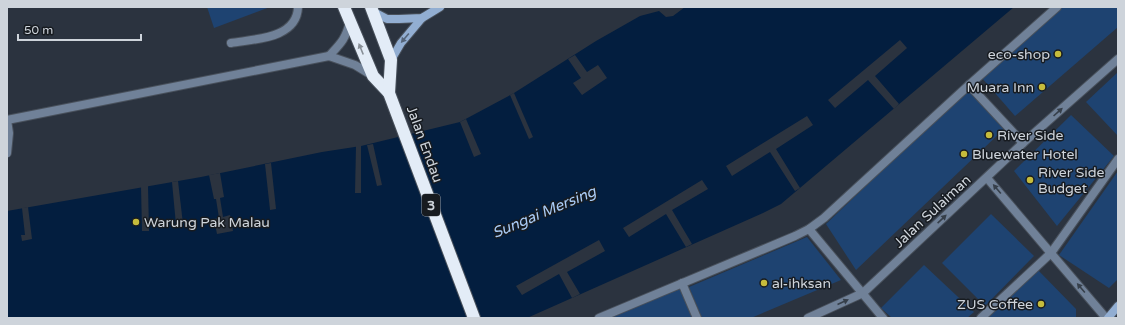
<svg xmlns="http://www.w3.org/2000/svg" width="1125" height="325" viewBox="0 0 1125 325" font-family="'Varela Round',sans-serif">
<style>
.water{fill:#031e3f}
.pier{fill:#2b333f}
.building{fill:#1e4371}
.lines{fill:none;stroke-linecap:round;stroke-linejoin:round}
.lane-casing{stroke:#48505b;stroke-width:10}
.street-casing{stroke:#48505b;stroke-width:10}
.secondary-casing{stroke:#48505b;stroke-width:10}
.highway-casing{stroke:#48505b;stroke-width:14}
.lane{stroke:#708198;stroke-width:8}
.street{stroke:#708198;stroke-width:8}
.secondary{stroke:#92aed2;stroke-width:8}
.highway{stroke:#e3ecf7;stroke-width:12}
.oneway{fill:#546479}
.oneway2{fill:#878e96}
.oneway3{fill:#363f4a}
.poi-dot{fill:#c6bc3c;stroke:#171b20;stroke-width:1.5}
.labels{text-anchor:middle;stroke-width:3;stroke-linejoin:round;paint-order:stroke}
.shield{fill:#171b20;stroke:#979ca3;stroke-width:1}
.shield-label{font-size:13px;font-weight:bold;fill:#ced4db}
.poi-label{font-size:14px;fill:#ced4db;stroke:#171b20;text-anchor:start}
.street-label{font-size:14px;fill:#ced4db;stroke:#171b20}
.water-label{font-size:15px;font-style:italic;fill:#aaccf7;stroke:#171b20}
</style>
<rect width="100%" height="100%" fill="#2b333f"/>
<polygon class="water" points="685,7 1014,7 781,204 763,213 527,318 7,318 7,211 201,177 322,152 361,146 460,122 514,93 596,41 640,16 659,11 666,17 673,16"/>
<g class="pier">
<polygon points="900,40 907,48 875,76 899,104 894,109 868,80 835,108 828,100"/>
<polygon points="575,55 587,72 598,65 607,78 582,95 573,83 581,78 568,59"/>
<polygon points="514,93 533,137 529,139 510,95"/>
<polygon points="807,116 813,125 776,149 800,188 795,191 770,152 732,176 726,166"/>
<polygon points="466,119 481,154 474,157 460,122"/>
<polygon points="373,144 382,185 377,186 367,145"/>
<polygon points="356,146 361,146 361,193 355,193"/>
<polygon points="271,163 276,209 270,210 265,164"/>
<polygon points="220,173 224,197 220,198 223,217 230,215 233,231 217,234 214,219 219,218 216,199 214,199 209,175"/>
<polygon points="702,180 708,189 672,210 692,244 686,247 666,214 629,237 623,228"/>
<polygon points="178,181 183,224 176,225 172,182"/>
<polygon points="141,186 148,186 149,231 142,231"/>
<polygon points="28,207 32,239 22,241 21,235 25,235 22,208"/>
<polygon points="599,240 605,251 567,272 580,294 572,298 559,274 522,295 516,286"/>
</g>
<g class="building">
<polygon points="207,7 270,7 214,28"/>
<polygon points="1061,7 1118,7 1118,27 1015,116 981,77"/>
<polygon points="1117,73 1118,74 1118,136 1086,102"/>
<polygon points="968,89 1005,128 856,270 826,224"/>
<polygon points="1071,115 1114,156 1057,226 1014,171"/>
<polygon points="1118,171 1118,279 1109,288 1059,255"/>
<polygon points="991,214 1034,256 985,306 942,263"/>
<polygon points="807,237 841,280 751,318 702,318 689,287"/>
<polygon points="924,265 974,312 967,318 892,318 881,308"/>
<polygon points="1037,269 1076,309 1076,318 987,318"/>
<polygon points="681,287 694,318 609,318"/>
</g>
<g class="lines">
<defs>
<g id="lane">
<path d="M231,43c23,-4 66,-4 67,-36"/>
<polyline points="969,85 1023,143"/>
<polyline points="7,120 9,133 7,153"/>
<polyline points="809,229 883,318"/>
<polyline points="682,283 697,318"/>
<polyline points="599,318 795,236 809,229 824,218 969,85 1057,7"/>
<polyline points="981,318 1051,253 1118,159"/>
</g>
<g id="street">
<path d="M329,56c12,-13 16,-16 21,-34"/>
<polyline points="7,120 329,56 355,65 373,76"/>
<polyline points="987,178 1106,318"/>
<polyline points="808,318 863,293 1023,143 1118,59"/>
</g>
<g id="secondary">
<polyline points="372,11 387,19 399,19 422,18 440,7"/>
<polyline points="391,60 401,43 422,18"/>
<polyline points="1108,318 1118,306"/>
</g>
<g id="highway">
<polyline points="344,7 373,76 389,93"/>
<polyline points="371,7 391,60 389,93 474,318"/>
</g>
</defs>
<use href="#lane" class="lane-casing"/>
<use href="#street" class="street-casing"/>
<use href="#secondary" class="secondary-casing"/>
<use href="#highway" class="highway-casing"/>
<use href="#lane" class="lane"/>
<use href="#street" class="street"/>
<use href="#secondary" class="secondary"/>
<use href="#highway" class="highway"/>
</g>
<defs><path id="oneway-solid" d="M-6-.8H1V-3.2L6.5 0L1 3.2V.8H-6Z"/></defs>
<use class="oneway" href="#oneway-solid" transform="translate(405 38) rotate(130)"/>
<use class="oneway2" href="#oneway-solid" transform="translate(361 49) rotate(-112)"/>
<g class="oneway3">
<use href="#oneway-solid" transform="translate(1058 112) rotate(-42)"/>
<use href="#oneway-solid" transform="translate(997 189) rotate(-130)"/>
<use href="#oneway-solid" transform="translate(942 219) rotate(-43)"/>
<use href="#oneway-solid" transform="translate(1081 288) rotate(-130)"/>
<use href="#oneway-solid" transform="translate(843 302) rotate(-24)"/>
</g>
<g class="poi-dot">
<circle cx="1058" cy="54" r="4"/>
<circle cx="1042" cy="87" r="4"/>
<circle cx="989" cy="135" r="4"/>
<circle cx="964" cy="154" r="4"/>
<circle cx="1030" cy="180" r="4"/>
<circle cx="136" cy="222" r="4"/>
<circle cx="764" cy="283" r="4"/>
<circle cx="1041" cy="304" r="4"/>
</g>
<g class="labels">
<rect class="shield" x="422" y="194" width="18" height="22" rx="3"/>
<g class="shield-label">
<text x="431" y="210">3</text>
</g>
<g class="poi-label">
<text x="1050" y="59" text-anchor="end">eco-shop</text>
<text x="1034" y="92" text-anchor="end">Muara Inn</text>
<text x="997" y="140">River Side</text>
<text x="972" y="159">Bluewater Hotel</text>
<text x="1038" y="177">River Side<tspan x="1038" dy="16">Budget</tspan></text>
<text x="144" y="227">Warung Pak Malau</text>
<text x="772" y="288">al-ihksan</text>
<text x="1033" y="309" text-anchor="end">ZUS Coffee</text>
</g>
<g class="street-label">
<text transform="translate(425 144) rotate(70)" y="5">Jalan Endau</text>
<text transform="translate(932 211) rotate(-43)" y="5">Jalan Sulaiman</text>
</g>
<g class="water-label">
<text transform="translate(544 212) rotate(-23)" y="5">Sungai Mersing</text>
</g>
</g>
<rect width="1125" height="325" fill="none" stroke="#ced4db" stroke-width="16"/>
<path d="M18 34v6h123v-6" fill="none" stroke="#ced4db" stroke-width="2"/>
<text x="24" y="34" font-size="12" fill="#ced4db" stroke="#171b20" stroke-width="3" paint-order="stroke">50 m</text>
</svg>
